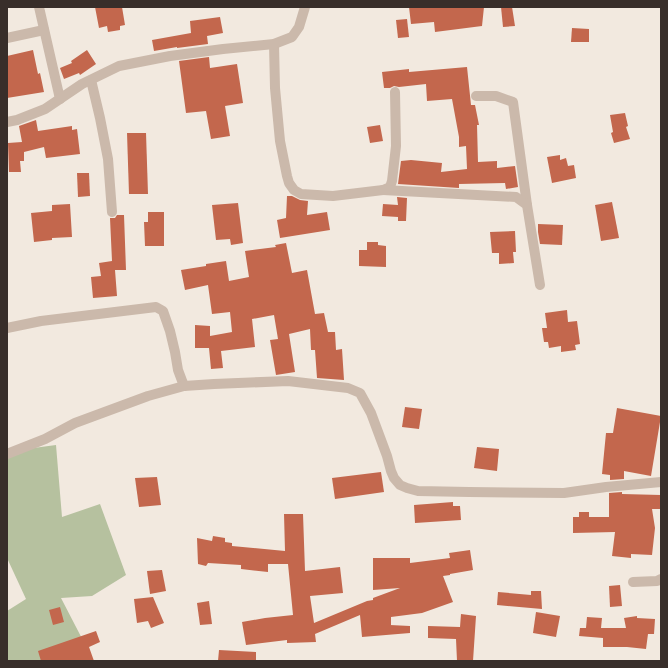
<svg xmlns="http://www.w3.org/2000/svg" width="668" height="668" viewBox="0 0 668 668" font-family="'PT Sans Narrow',sans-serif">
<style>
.green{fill:#b6c19f}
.building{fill:#c3674d}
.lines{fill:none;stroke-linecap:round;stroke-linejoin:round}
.minor{stroke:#cbb9ab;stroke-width:10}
</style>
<rect width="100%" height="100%" fill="#f2e9df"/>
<polygon class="green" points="56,445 62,517 100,504 126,575 92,596 61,598 90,654 90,661 7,661 7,611 26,599 7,558 7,453 11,451"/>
<g class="building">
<polygon points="95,7 122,7 125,25 120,26 120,30 108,32 107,26 99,28"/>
<polygon points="409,7 484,7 482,26 435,32 434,22 411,24"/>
<polygon points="501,7 512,7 515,26 503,27"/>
<polygon points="220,17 223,33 207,36 208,44 177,48 177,47 154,51 152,40 191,33 190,21"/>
<polygon points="407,19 409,37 398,38 396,20"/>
<polygon points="572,28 589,29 589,42 571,42"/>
<polygon points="33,50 38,74 40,73 44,92 7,98 7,56"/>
<polygon points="87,50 96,64 80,75 79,73 64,79 60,68 72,63 71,61"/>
<polygon points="209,57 210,68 237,64 243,103 225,106 230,136 211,139 206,111 186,113 179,61"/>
<polygon points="467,67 471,105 475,105 479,125 477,125 478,162 497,161 497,168 515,166 518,187 506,189 505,183 459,184 459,188 398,184 401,161 411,160 442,163 441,172 467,169 466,146 459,147 459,137 452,99 427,101 426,84 399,87 394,86 390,88 384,88 382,72 409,69 409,72"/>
<polygon points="625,113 628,126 626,127 630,139 614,143 611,133 613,132 610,115"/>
<polygon points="36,120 38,131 72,126 72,130 77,129 80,154 46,158 44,147 24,152 24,161 20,161 21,172 9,172 8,143 22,142 19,126"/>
<polygon points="380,125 383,141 370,143 367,127"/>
<polygon points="127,133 146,133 148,194 129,194"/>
<polygon points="560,155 560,160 566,158 568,166 574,165 576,178 552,183 547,157"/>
<polygon points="77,173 89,173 90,196 78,197"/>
<polygon points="287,196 292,196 300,200 308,201 307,215 327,212 330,230 280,238 277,220 286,218"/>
<polygon points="397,197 407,198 406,221 398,221 398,217 382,216 383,204 398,205"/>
<polygon points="612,202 619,238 601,241 595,205"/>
<polygon points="238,203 243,243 231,245 230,239 216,240 212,205"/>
<polygon points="70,204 72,237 52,238 52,240 34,242 31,213 52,211 52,205"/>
<polygon points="148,212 164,212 164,246 145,246 144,222 148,222"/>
<polygon points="117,215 124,215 126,270 115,270 117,296 93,298 91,277 101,276 99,263 112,261 110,218 115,218"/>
<polygon points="538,224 563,225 562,245 540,244 538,232"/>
<polygon points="515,231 516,252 513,252 514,263 499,264 499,253 492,253 490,232"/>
<polygon points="367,242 378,242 378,245 386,246 386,267 359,266 359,250 367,250"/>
<polygon points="286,243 292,273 307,270 315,314 324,313 328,332 335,332 336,350 342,349 344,380 317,378 315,350 311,350 310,329 289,334 295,372 276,375 270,340 278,339 274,315 252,319 255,347 221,351 223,368 211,369 209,348 195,348 195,325 210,326 210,336 232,332 230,312 212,314 208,285 185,290 181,270 206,266 206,264 226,261 229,281 249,277 245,251 276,247 275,245"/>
<polygon points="567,310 568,322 577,321 580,344 575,345 576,350 561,352 561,346 549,348 548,342 544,342 542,328 547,328 545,313"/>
<polygon points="405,407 422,409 419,429 402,427"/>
<polygon points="617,408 661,416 651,476 624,471 624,479 610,480 610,475 602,474 606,433 613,433"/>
<polygon points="477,447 499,449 497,471 474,468"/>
<polygon points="381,472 384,492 335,499 332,478"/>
<polygon points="157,477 161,505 139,507 135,478"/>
<polygon points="622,492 622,494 661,495 661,509 652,509 655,528 652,555 631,554 631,558 612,556 615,532 573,533 573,517 579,517 579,512 589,512 589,517 609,517 609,493"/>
<polygon points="453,502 453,506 460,506 461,520 415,523 414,505"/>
<polygon points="284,514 303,514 305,571 340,567 343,593 310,596 314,623 367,601 373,600 373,598 400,588 373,590 373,558 410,558 410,563 450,558 449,553 470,550 473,570 450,574 450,575 443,576 453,602 422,613 391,617 391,625 390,625 410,626 410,633 362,637 360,615 315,634 316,642 287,643 287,640 246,645 242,622 265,618 293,615 288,564 268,564 268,572 241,569 241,565 208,563 206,566 198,564 197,538 212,541 213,536 225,538 225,542 232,543 232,546 285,551"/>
<polygon points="162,570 166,591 150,594 147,571"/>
<polygon points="620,585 622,606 610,607 609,586"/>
<polygon points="531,591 541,591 542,609 497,605 498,592 531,595"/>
<polygon points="153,597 164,623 151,628 148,621 137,623 134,599"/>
<polygon points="209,601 212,624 200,625 197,603"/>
<polygon points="60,607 64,622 53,625 49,610"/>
<polygon points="536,612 560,616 556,637 533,633"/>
<polygon points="461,614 476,616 473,661 457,661 456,639 428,638 428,626 460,627"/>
<polygon points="637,616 637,618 655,619 654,634 648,634 646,649 627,647 603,647 603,638 579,636 580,628 586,628 587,617 602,618 601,628 626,628 624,618"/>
<polygon points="96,631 100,642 89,647 94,661 41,661 38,651"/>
<polygon points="219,650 256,652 256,661 218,661"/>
</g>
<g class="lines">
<g class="minor">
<polyline points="39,7 60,99"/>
<polyline points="7,38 44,30"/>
<polyline points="274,44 275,88 280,141 287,176 289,183 294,190 301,194 333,196 383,190 390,187 392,181 396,146 395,92"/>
<polyline points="91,80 100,118 108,159 112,212"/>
<polyline points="476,96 496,96 513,102 527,205"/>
<polyline points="7,122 17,120 45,109 82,84 119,66 170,56 223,49 274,44 292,37 299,27 305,7"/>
<polyline points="383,190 516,197 527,205 540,285"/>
<polyline points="7,328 41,321 156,307 163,311 170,331 175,352 178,370 184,386"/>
<polyline points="7,454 45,439 75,423 148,396 184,386 214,384 288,381 348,388 360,393 371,413 387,456 391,471 394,478 400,485 407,488 418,491 469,492 564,493 606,487 661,482"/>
<polyline points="633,582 657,581 661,579"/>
</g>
</g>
<rect width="668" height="668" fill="none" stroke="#382e2a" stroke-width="16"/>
</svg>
